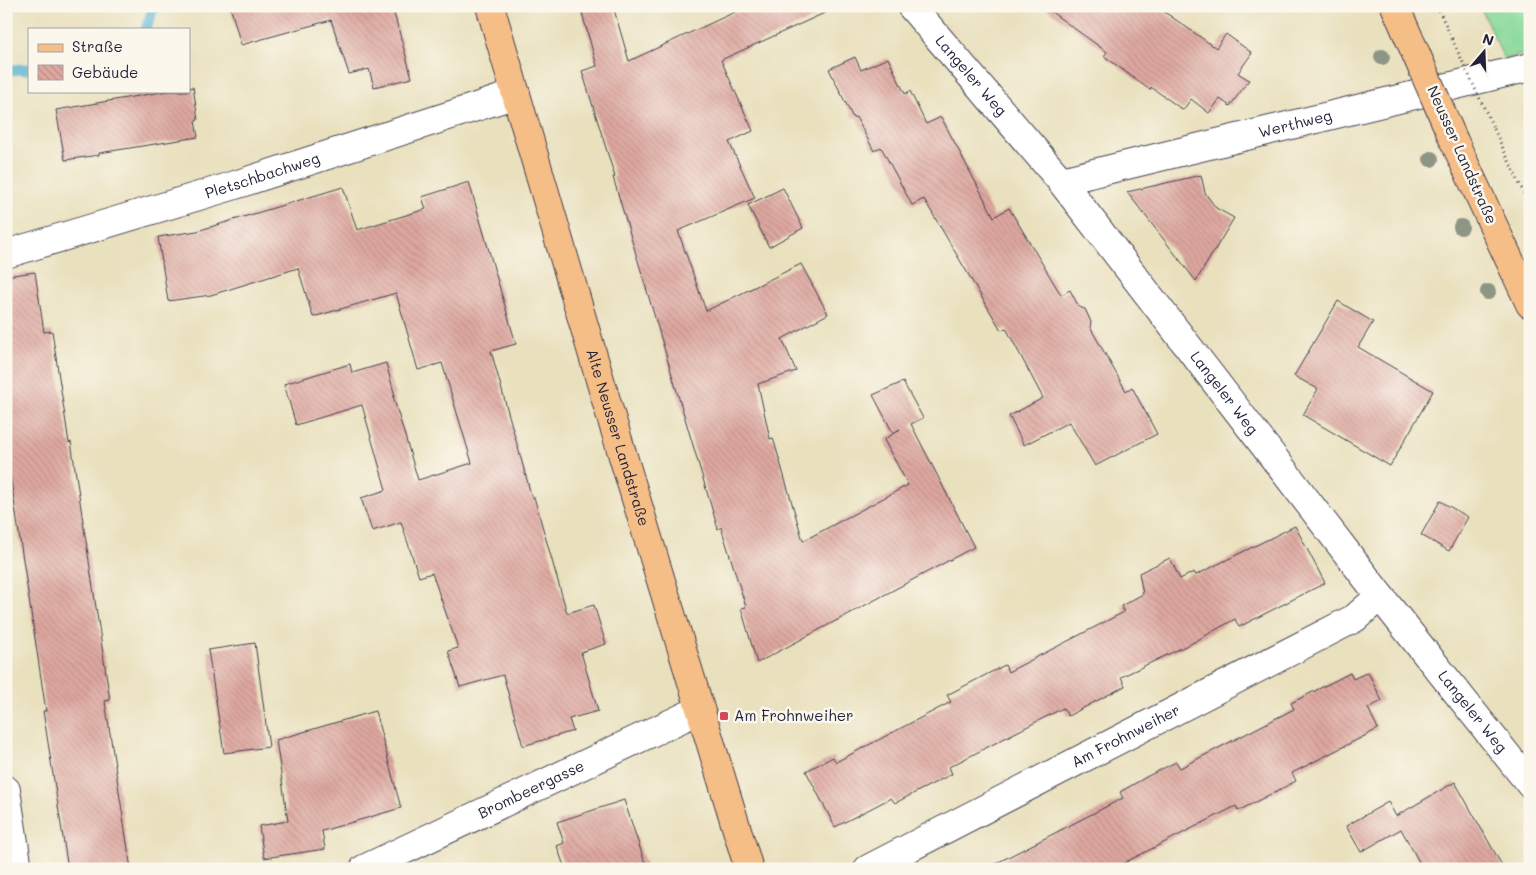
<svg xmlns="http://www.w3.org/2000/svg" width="1536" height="875" viewBox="0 0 1536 875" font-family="Mali,sans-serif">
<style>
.green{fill:#88d999;stroke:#557e6a}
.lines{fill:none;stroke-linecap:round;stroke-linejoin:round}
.stream{stroke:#4fafce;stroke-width:11}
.building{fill:url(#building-back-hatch)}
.minor-casing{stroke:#403e4e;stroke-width:30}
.major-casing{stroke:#403e4e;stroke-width:30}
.path{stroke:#403e4e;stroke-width:3;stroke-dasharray:1 4;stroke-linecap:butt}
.minor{stroke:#fff;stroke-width:28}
.major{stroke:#f6be87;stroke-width:28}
.major-bridge-casing{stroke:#403e4e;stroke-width:30;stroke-linecap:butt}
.path-bridge{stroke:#403e4e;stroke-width:3;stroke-dasharray:1 4;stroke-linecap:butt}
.major-bridge{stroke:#f6be87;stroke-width:28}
.tree{fill:#8d9685}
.poi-dot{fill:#d1495b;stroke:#fbf7ec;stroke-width:2}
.labels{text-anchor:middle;stroke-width:5;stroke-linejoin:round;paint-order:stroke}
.street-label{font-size:15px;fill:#22223b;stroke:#fbf7ec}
.poi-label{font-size:15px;fill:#22223b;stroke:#fbf7ec;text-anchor:start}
</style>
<defs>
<pattern id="building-back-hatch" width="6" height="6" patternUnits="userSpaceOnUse" patternTransform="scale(1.25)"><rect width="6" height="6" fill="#dda79f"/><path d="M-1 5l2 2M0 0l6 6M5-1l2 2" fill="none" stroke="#bd8f8a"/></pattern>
</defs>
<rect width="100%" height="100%" fill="#fbf7ec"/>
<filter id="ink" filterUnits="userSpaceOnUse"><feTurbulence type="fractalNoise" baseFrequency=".02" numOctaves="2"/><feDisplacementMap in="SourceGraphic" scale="10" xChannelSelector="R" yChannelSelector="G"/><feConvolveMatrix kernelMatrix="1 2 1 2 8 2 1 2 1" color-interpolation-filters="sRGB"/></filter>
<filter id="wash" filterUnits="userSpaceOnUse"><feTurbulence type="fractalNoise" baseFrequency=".0096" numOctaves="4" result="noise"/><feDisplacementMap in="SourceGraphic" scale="20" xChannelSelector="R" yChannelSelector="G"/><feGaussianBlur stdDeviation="1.12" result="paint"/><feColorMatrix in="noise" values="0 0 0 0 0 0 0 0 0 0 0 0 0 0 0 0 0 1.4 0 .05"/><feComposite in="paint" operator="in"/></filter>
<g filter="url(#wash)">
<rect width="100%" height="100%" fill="#e9e0bd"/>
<polygon class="green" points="1480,6 1530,6 1530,53 1504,59"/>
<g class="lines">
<g class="stream">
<polyline points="146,29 154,6"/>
<polyline points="6,70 29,69"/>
</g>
</g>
<g id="blocks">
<g class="building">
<polygon points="230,6 392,6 412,78 374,87 369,69 349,74 331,20 241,45"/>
<polygon points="580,6 613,6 629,61 748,6 840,6 721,60 753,131 729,142 755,198 678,231 706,311 801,264 828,314 782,339 796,371 758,384 770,439 773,438 803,541 908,485 884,440 900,429 893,433 873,395 903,382 923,418 911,424 974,547 757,663 741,608 746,607 721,527 718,529 613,177 615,177 582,71 597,66"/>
<polygon points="1043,6 1156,6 1216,48 1226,34 1252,53 1238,73 1249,80 1230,106 1220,99 1209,113 1191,99 1183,110 1151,87 1150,90 1104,56 1107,52"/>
<polygon points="855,57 861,70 888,58 905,94 910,91 926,124 941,117 994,217 1009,208 1061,295 1070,290 1079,307 1085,309 1091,322 1090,327 1126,391 1132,387 1157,434 1095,466 1069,422 1024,445 1009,416 1043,398 1006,328 1001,330 924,199 912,205 881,147 874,151 856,117 853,118 829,69"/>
<polygon points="193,87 198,120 195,121 198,137 99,153 99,155 65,160 56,110 167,91 189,91 189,88"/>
<polygon points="1201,175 1205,193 1216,208 1234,218 1196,281 1127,192"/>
<polygon points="469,182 516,344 491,351 532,498 534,497 567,613 594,605 606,644 581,652 598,711 569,719 573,731 523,746 503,675 460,687 448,651 458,648 432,573 419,577 401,522 372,531 361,498 386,490 362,405 296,425 284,384 350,364 352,373 386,363 395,396 393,396 418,480 472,463 442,363 418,370 396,293 313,317 298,268 211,295 168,301 158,237 197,231 343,187 357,230 426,209 422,197"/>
<polygon points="783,188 803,228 769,247 748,205"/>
<polygon points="35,272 44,332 52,331 69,443 71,442 110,700 105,701 131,869 68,869 43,711 46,711 6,448 6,276"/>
<polygon points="1338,301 1373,322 1358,347 1433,391 1390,466 1303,415 1318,389 1294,376"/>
<polygon points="1440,501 1468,517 1449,551 1421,535"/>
<polygon points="1295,526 1325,583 1239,627 1235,619 1194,642 1121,677 1125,686 1068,716 1063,708 949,767 952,774 895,803 891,798 835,827 806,771 833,757 836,762 951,702 947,695 1005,665 1008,672 1124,612 1121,606 1143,594 1139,573 1170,558 1180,579 1194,572 1196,575"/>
<polygon points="255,643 269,747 224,753 208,650"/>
<polygon points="1368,672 1382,701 1368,708 1378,729 1292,773 1296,781 1238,811 1236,806 1112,869 985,869 1123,798 1120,792 1148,776 1176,762 1180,768 1294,709 1291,703 1350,673 1353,679"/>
<polygon points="375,711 401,808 322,831 325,849 264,858 259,826 288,821 276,740"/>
<polygon points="1455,782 1504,869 1423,869 1401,829 1361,852 1346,826 1388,802 1396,816"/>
<polygon points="624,800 647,869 565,869 557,846 564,843 557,822"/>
</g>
</g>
</g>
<g filter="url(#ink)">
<use href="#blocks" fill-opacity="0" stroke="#403e4e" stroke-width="1"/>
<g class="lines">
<defs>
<g id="minor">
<path id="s1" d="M911,6l150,175 319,415 150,188"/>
<path id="s2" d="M1061,181l469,-114"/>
<path id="s3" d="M6,254l226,-68 284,-92"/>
<polyline points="6,790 18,869"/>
<path id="s4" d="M364,869l335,-159"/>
<path id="s5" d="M868,869l487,-251 25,-22"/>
</g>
<g id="major">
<path id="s6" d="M490,6l121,411 138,452"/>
<polyline points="1395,6 1416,54"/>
<polyline points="1454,141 1530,304"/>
</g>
</defs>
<use href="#minor" class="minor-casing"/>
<use href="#major" class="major-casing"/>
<g class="path">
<polyline points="1437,6 1452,39"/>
<polyline points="1494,129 1530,206"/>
</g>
<use href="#minor" class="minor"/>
<use href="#major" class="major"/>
<defs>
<polyline id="major-bridge" points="1416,54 1454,141"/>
</defs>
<use href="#major-bridge" class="major-bridge-casing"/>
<polyline class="path-bridge" points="1452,39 1494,129"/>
<use href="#major-bridge" class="major-bridge"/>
</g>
<g class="tree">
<circle cx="1382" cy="57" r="8"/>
<circle cx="1431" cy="159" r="8"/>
<circle cx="1461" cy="227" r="8"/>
<circle cx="1488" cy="292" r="8"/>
</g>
</g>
<rect class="poi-dot" x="719" y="711" width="10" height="10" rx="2.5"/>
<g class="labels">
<g class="street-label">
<text dy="5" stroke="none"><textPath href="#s1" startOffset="92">Langeler Weg</textPath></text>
<text dy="5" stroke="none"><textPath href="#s2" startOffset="241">Werthweg</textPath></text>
<text transform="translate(1462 155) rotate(66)" y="5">Neusser Landstraße</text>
<text dy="5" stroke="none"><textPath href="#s3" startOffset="268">Pletschbachweg</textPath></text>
<text dy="5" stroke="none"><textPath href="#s1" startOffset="498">Langeler Weg</textPath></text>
<text dy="5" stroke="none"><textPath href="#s6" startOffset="450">Alte Neusser Landstraße</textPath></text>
<text dy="5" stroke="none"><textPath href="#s1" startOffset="902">Langeler Weg</textPath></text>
<text dy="5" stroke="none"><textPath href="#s5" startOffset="290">Am Frohnweiher</textPath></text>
<text dy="5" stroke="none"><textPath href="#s4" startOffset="185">Brombeergasse</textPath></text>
</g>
<g class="poi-label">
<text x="734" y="721">Am Frohnweiher</text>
</g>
</g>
<rect width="1536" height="875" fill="none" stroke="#fbf7ec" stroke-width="25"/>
<rect x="28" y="28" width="162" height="65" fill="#fbf7ec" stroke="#a4a2a5"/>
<rect x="38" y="44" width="25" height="8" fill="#f6be87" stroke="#a4a2a5"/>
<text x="72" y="52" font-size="15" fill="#22223b">Straße</text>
<rect x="38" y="65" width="25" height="15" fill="url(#building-back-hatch)" stroke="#a4a2a5"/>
<text x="72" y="78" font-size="15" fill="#22223b">Gebäude</text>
<g transform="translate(1484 52) rotate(19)" stroke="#fbf7ec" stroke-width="4" paint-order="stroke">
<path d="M0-4L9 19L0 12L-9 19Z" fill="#22223b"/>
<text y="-8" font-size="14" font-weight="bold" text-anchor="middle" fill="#22223b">N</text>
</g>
</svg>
